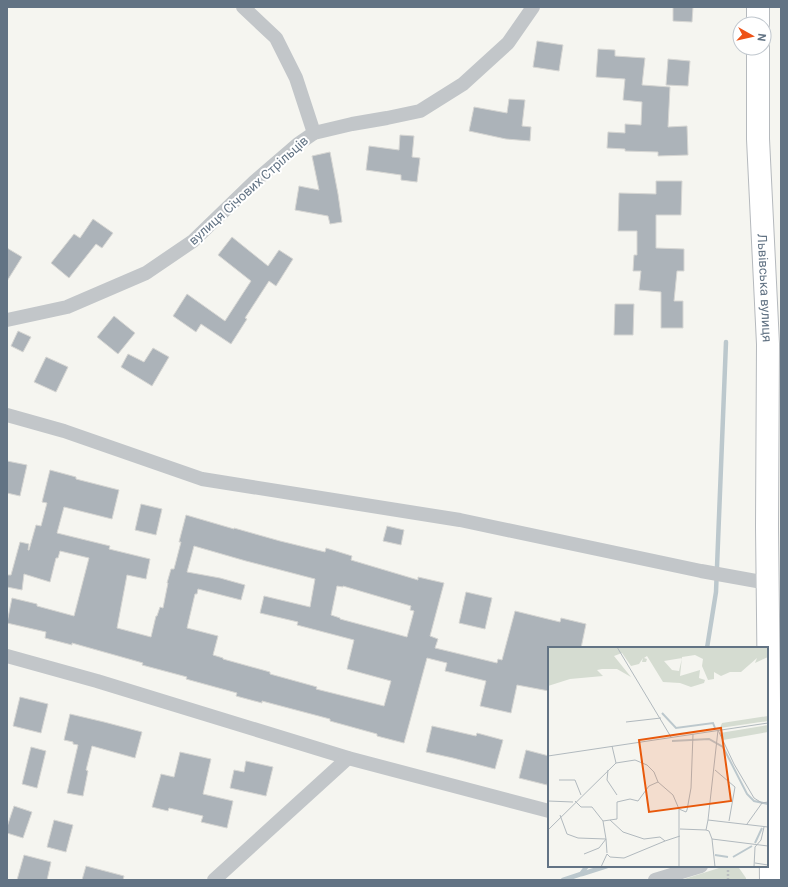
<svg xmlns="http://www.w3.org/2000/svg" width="788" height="887" viewBox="0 0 788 887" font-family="Roboto,sans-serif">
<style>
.green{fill:#d5dcd1}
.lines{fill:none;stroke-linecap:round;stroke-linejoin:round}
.stream{stroke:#bcc8cd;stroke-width:4.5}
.building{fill:#acb3b9;stroke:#d6d6d3;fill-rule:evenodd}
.primary-casing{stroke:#b5b9bd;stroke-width:24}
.path{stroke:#bbbec0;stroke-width:2.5;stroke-dasharray:2 2;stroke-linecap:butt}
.street{stroke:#c2c6c9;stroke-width:14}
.primary{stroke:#fff;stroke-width:22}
.labels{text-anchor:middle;stroke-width:4;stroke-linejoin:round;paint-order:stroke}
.street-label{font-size:13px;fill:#627384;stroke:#fff}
.inset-river{fill:none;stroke:#bcc8cd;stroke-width:2}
.inset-road{fill:none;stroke:#b1b9be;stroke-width:1}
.view{fill:#e8590c;fill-opacity:0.15;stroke:#e8590c;stroke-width:2}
.inset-edge{fill:none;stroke:#627384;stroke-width:2}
</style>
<rect width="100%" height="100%" fill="#f5f5f0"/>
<polygon class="green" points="719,868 739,868 746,878 746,880 681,880"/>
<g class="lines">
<g class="stream">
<polyline points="707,648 716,592 726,342"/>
<polyline points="582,874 607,866"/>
<polyline points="563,880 581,874 587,866"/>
</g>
</g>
<g class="building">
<polygon points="673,7 693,7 692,22 673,21"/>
<polygon points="537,41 563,45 559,71 533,67"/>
<polygon points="598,49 615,50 615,56 645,58 642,85 670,87 668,127 687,126 688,155 658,156 658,152 625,151 625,149 607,148 608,132 625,133 625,124 641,125 642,102 623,100 625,79 596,77"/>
<polygon points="668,59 690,61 688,86 666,85"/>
<polygon points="509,99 525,100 522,126 531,127 530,141 506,139 469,131 474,107 507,113"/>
<polygon points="400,135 414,136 412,157 420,158 417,182 401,180 401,175 366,170 369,146 399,150"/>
<polygon points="330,152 338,194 342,222 330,224 328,216 295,210 299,186 319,190 312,156"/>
<polygon points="656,181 682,181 681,215 656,215 656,248 684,249 684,271 677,271 674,301 683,301 683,328 661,328 661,292 639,290 641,271 633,271 634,255 637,255 637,231 618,231 619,193 656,194"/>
<polygon points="93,219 113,233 102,248 96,244 69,278 51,263 74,234 80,238"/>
<polygon points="232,237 268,266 279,250 293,259 276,286 269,281 245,318 247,319 231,344 201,324 196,332 173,316 187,294 225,321 251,281 218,255"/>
<polygon points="7,248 22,257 7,281"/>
<polygon points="615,304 634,304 633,335 614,335"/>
<polygon points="114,316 135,333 118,354 97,337"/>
<polygon points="18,331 31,337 23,352 11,346"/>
<polygon points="153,348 169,357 152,386 121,367 128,354 144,362"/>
<polygon points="46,357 68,367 56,392 34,382"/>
<polygon points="7,461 27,465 20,496 7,493"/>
<path d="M50,470l26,7v2l43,11 -7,29 -48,-12 -7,26 53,13 -1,3 41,10 -4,20 -19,-4 -10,53 34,9 5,-21h1l3,-9 3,1 5,-25h-1l4,-14h3l7,-27h-2l7,-27 48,14v-1l46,13 45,11 1,-4 26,8 -1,4 67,20v-3l26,6 -14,53 8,3 -3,9 62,15 1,-4 4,1 13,-49 45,11 1,-4 25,6 -5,24h-32v43l-32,-6 -6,28 -31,-7 6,-25 -41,-10 2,-8 -20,-5 -23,85 -27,-7v-2l-47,-13v-2l-68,-18v2l-26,-7 1,-3 -51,-14 1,-2 -45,-12 1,-2 -71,-20v2l-27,-7 1,-6 -39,-9 5,-25 25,6v2l37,10 15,-58 -29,-7 -2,7h-2l-6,24 -26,-8 -2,16 -15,-3v-12h4l9,-33 9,2 -1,6h1l7,-25 5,1 6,-23 -5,-1zM194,546l52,15 69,18 -5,28 -46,-11 -4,17 38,9 -1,3 57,15 -7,29 44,12 -7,25 -68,-17 1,-2 -47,-13v-2l-47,-13v-1l-10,-3 5,-19 -31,-8 8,-34h2l1,-5 43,11 4,-15 -25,-7 -33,-6zM337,586l6,1v-1l68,20 -1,4 4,1 -7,26 -67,-18v-1l-9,-3z"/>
<polygon points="141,504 162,509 156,535 135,530"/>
<polygon points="387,526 404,530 401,545 383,541"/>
<polygon points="466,592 492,598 485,629 459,623"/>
<polygon points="20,697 48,704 41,733 13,726"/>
<polygon points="70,714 104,722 142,732 135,758 92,746 86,770 88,771 83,796 67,793 78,745 73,744 73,742 64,740"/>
<polygon points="432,726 476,736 477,733 503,740 495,769 453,758 426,752"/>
<polygon points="31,747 46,751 37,788 22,784"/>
<polygon points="526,750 549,756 549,775 547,785 519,778"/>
<polygon points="180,752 211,759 203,794 233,801 227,828 201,822 203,816 169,808 168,811 152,807 161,774 174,777"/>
<polygon points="246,761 273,767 266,796 230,788 234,770 244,772"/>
<polygon points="14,806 32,812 23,838 7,833 7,827"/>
<polygon points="54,820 73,825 66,852 47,847"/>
<polygon points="24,855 51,862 47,880 17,880"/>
<polygon points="86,866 124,876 123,880 82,880"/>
</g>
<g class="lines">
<defs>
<g id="primary">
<polyline points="758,7 758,24"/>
<path id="s1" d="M758,48v91l10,205 -1,183 4,353"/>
</g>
</defs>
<use href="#primary" class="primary-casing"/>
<polyline class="path" points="728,866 728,880"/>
<g class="street">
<polyline points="243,7 276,38 296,78 314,133"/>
<polyline points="7,320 67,307 146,273 193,241 254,182 298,144 314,133 352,124 387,118 420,111 463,84 508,43 533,7"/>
<polyline points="7,415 64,431 202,479 460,520 701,571 768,583"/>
<polyline points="7,656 97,681 348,758 549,811"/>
<polyline points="214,880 348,758"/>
<polyline points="655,880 701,866"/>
</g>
<use href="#primary" class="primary"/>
</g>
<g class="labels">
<g class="street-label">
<text transform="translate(248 190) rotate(-42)" y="5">вулиця Січових Стрільців</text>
<text dy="5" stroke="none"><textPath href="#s1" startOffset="240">Львівська вулиця</textPath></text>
</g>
</g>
<g transform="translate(548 647)">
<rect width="220" height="220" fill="#f5f5f0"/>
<path d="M0,0h220v10l-13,6 2,-5 -16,14h-11l-9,4 -7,-4v7l-6,1 -6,-14 1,-7 -8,-4 -13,2 -2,19 20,-6 -1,8 6,2 -1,3 -13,4 -11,-4 -17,-1 -16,-26 -3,2 3,1 -1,3h-4l1,-4 -4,6 -8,2 -9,-13 -8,3 17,21 -14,-8h-15l-5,1 6,6 -33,3 -22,7zM134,11l-3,13 -7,-1 -8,-9zM220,69v5l-48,7 2,-5zM220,78v7l-45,8 -3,-7z" fill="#d5dcd1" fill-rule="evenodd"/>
<path class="inset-river" d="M114,66l14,15 37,-5 2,5M124,94l37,-2 14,8 24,47 7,7 14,3M207,196l7,-15M167,208l13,2M185,210l19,-11"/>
<path class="inset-road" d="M69,0l54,90M78,75l35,-4M0,109l220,-33M68,116l19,-3 12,5 7,7 4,10 15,13 6,14v58M60,123l-1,10 10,15M167,123l20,17 -6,34M11,133h16l6,15M0,154l25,1M27,154l6,6h11l11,14 14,-2v-17l13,-3 8,2 11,-15 9,-4M220,155l-6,1 -8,-5 -20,-34 -16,-34 -10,90 60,7M131,162l7,3 1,-2 4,-22 2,-54M12,168l7,19 11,4 28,1 1,14M160,173l-2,10 3,1 3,8 56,7M199,177l15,-21M132,182l26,1M0,183l68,-67 -4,-17M164,192l3,28M117,194l15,-5M36,207l15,-6 7,-9 -3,-18M207,216l13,2M53,220l6,-13 3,3 14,1 41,-17 -5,-4 -16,2 -21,-7 -13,-12M206,220l1,-20 6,-7 3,-13"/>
<path class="view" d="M173,81l10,73 -82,11 -10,-72z"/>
<rect width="220" height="220" class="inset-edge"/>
</g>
<rect width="788" height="887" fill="none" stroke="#627384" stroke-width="16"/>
<g transform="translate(752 36) rotate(98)"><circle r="19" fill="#ffffff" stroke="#c0c7ce"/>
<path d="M0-3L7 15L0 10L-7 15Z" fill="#ee5217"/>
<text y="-6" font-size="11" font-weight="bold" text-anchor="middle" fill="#627384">N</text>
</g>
</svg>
